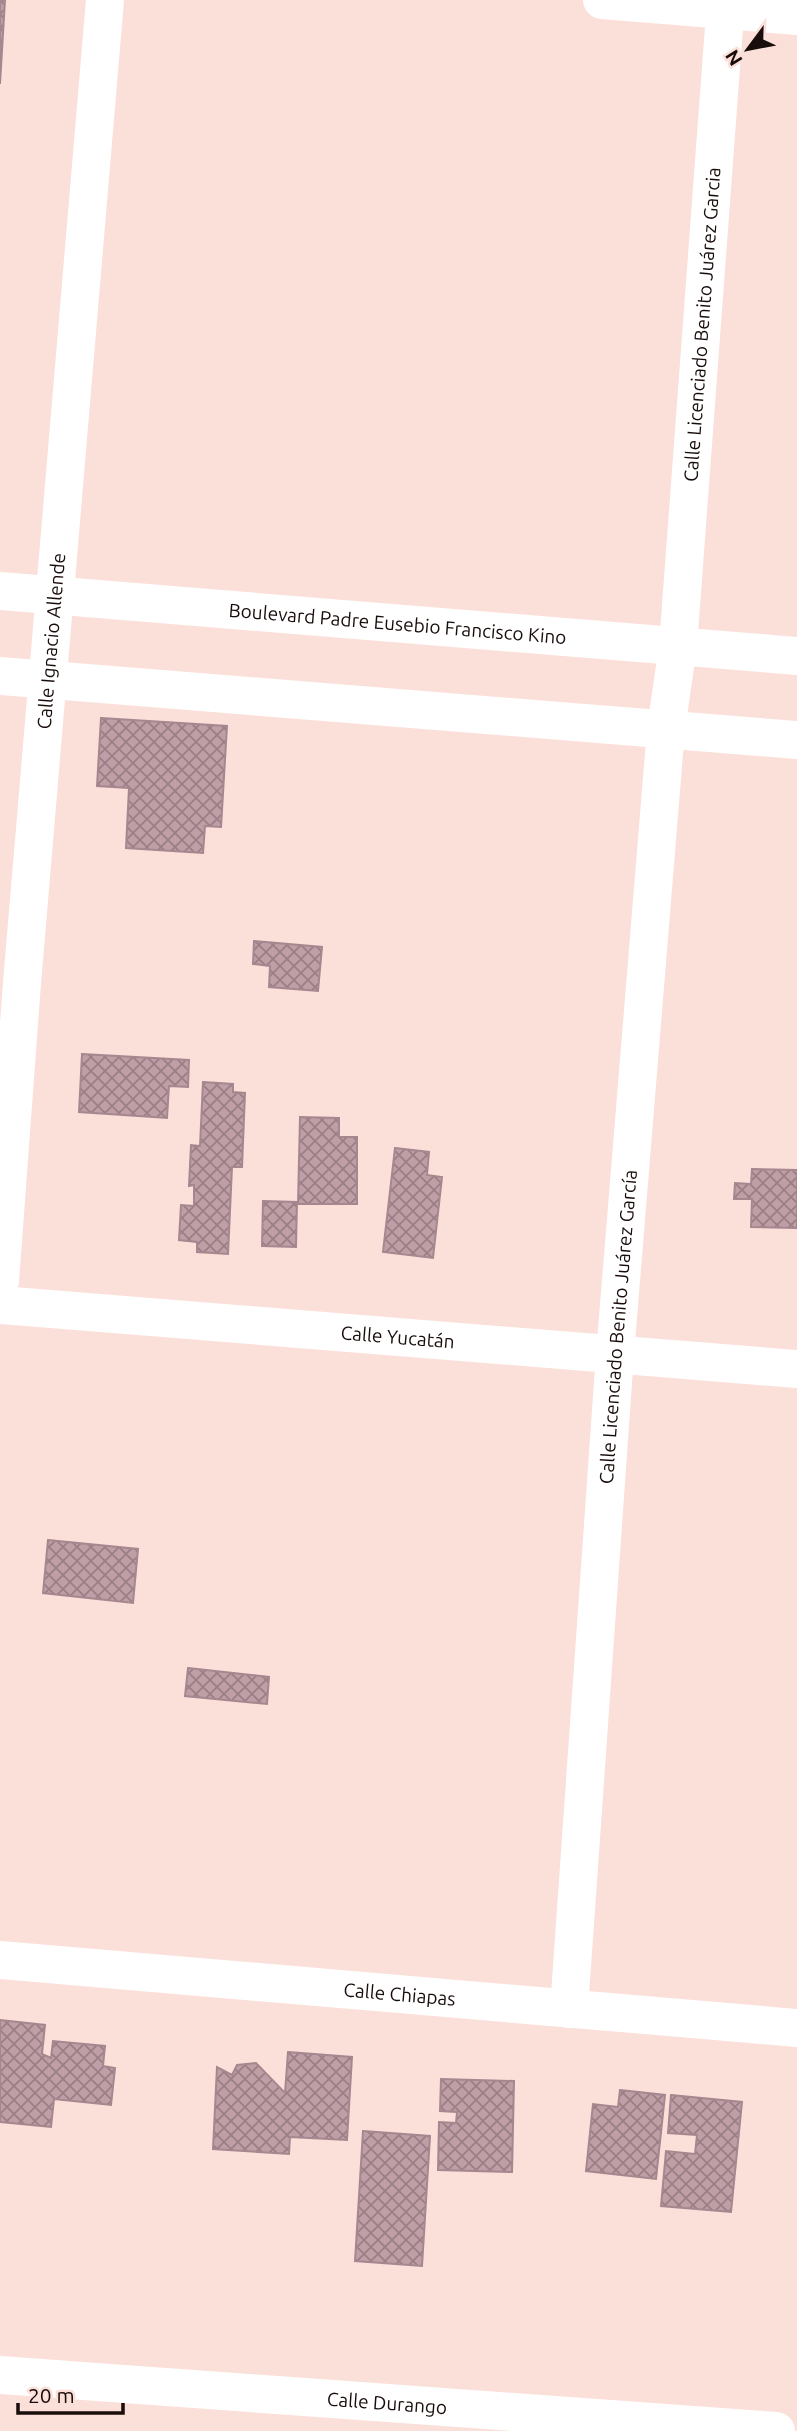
<svg xmlns="http://www.w3.org/2000/svg" width="797" height="2431" viewBox="0 0 797 2431" font-family="Ubuntu,sans-serif">
<style>
.building{fill:url(#building-cross-hatch);stroke:#a7878f;stroke-width:2}
.lines{fill:none;stroke-linecap:round;stroke-linejoin:round}
.minor{stroke:#fff;stroke-width:38}
.tertiary{stroke:#fff;stroke-width:38}
.labels{text-anchor:middle;stroke-width:5;stroke-linejoin:round;paint-order:stroke}
.street-label{font-size:19px;fill:#190d0b;stroke:#fbdfd9}
</style>
<defs>
<pattern id="building-cross-hatch" width="8" height="8" patternUnits="userSpaceOnUse" patternTransform="scale(1.75)"><rect width="8" height="8" fill="#bf9ea6"/><path d="M0 0l8 8M0 8l8-8" fill="none" stroke="#9a7f85"/></pattern>
</defs>
<rect width="100%" height="100%" fill="#fbdfd9"/>
<g class="building">
<polygon points="0,0 5,0 0,84"/>
<polygon points="101,718 227,726 221,827 205,826 203,853 126,848 129,788 97,786"/>
<polygon points="254,941 322,947 318,991 269,987 270,966 253,964"/>
<polygon points="82,1054 189,1060 188,1087 169,1086 167,1118 79,1112"/>
<polygon points="203,1082 233,1084 233,1092 245,1093 242,1167 232,1167 228,1254 197,1252 197,1242 179,1240 181,1205 194,1206 194,1185 189,1186 191,1145 200,1146"/>
<polygon points="300,1117 339,1118 339,1137 357,1137 357,1204 298,1204"/>
<polygon points="395,1148 429,1152 427,1175 442,1177 433,1258 383,1252"/>
<polygon points="752,1169 797,1170 797,1228 751,1227 752,1199 734,1199 735,1183 751,1184"/>
<polygon points="263,1201 297,1202 296,1247 262,1246"/>
<polygon points="48,1540 138,1549 133,1603 43,1593"/>
<polygon points="188,1668 269,1677 267,1704 185,1696"/>
<polygon points="0,2020 45,2025 42,2054 51,2058 53,2041 105,2046 103,2066 115,2068 111,2105 54,2099 51,2127 0,2122"/>
<polygon points="288,2052 352,2057 347,2140 290,2137 289,2154 213,2149 217,2067 232,2075 237,2065 256,2063 285,2093"/>
<polygon points="441,2079 514,2081 512,2172 438,2170 439,2122 456,2123 457,2112 440,2111"/>
<polygon points="620,2090 665,2095 656,2179 586,2171 593,2104 618,2107"/>
<polygon points="671,2095 742,2102 731,2212 661,2206 666,2151 695,2154 697,2135 668,2133"/>
<polygon points="363,2131 430,2136 422,2266 355,2261"/>
</g>
<g class="lines">
<g class="minor">
<polyline points="602,0 797,16"/>
<path id="s1" d="M0,1281l22,-298 83,-983"/>
<path id="s2" d="M0,1305l797,64"/>
<path id="s3" d="M0,1960l797,68"/>
<path id="s4" d="M569,2009l46,-655 51,-625 12,-83 48,-646"/>
<path id="s5" d="M0,2375l776,56"/>
</g>
<g class="tertiary">
<path id="s6" d="M0,591l797,65"/>
<polyline points="0,676 797,740"/>
</g>
</g>
<g class="labels">
<g class="street-label">
<text dy="7" stroke="none"><textPath href="#s4" startOffset="1690">Calle Licenciado Benito Juárez Garcia</textPath></text>
<text dy="7" stroke="none"><textPath href="#s6" startOffset="399">Boulevard Padre Eusebio Francisco Kino</textPath></text>
<text dy="7" stroke="none"><textPath href="#s1" startOffset="642">Calle Ignacio Allende</textPath></text>
<text dy="7" stroke="none"><textPath href="#s4" startOffset="684">Calle Licenciado Benito Juárez García</textPath></text>
<text dy="7" stroke="none"><textPath href="#s2" startOffset="399">Calle Yucatán</textPath></text>
<text dy="7" stroke="none"><textPath href="#s3" startOffset="401">Calle Chiapas</textPath></text>
<text dy="7" stroke="none"><textPath href="#s5" startOffset="388">Calle Durango</textPath></text>
</g>
</g>
<g transform="translate(748 49) rotate(238)" stroke="#fbdfd9" stroke-width="5" paint-order="stroke">
<path d="M0-5L12 26L0 18L-12 26Z" fill="#190d0b"/>
<text y="-10" font-size="19" font-weight="bold" text-anchor="middle" fill="#190d0b">N</text>
</g>
<path d="M18 2403v10h105v-10" fill="none" stroke="#190d0b" stroke-width="3.5"/>
<text x="28" y="2403" font-size="21" fill="#190d0b" stroke="#fbdfd9" stroke-width="5" paint-order="stroke">20 m</text>
</svg>
